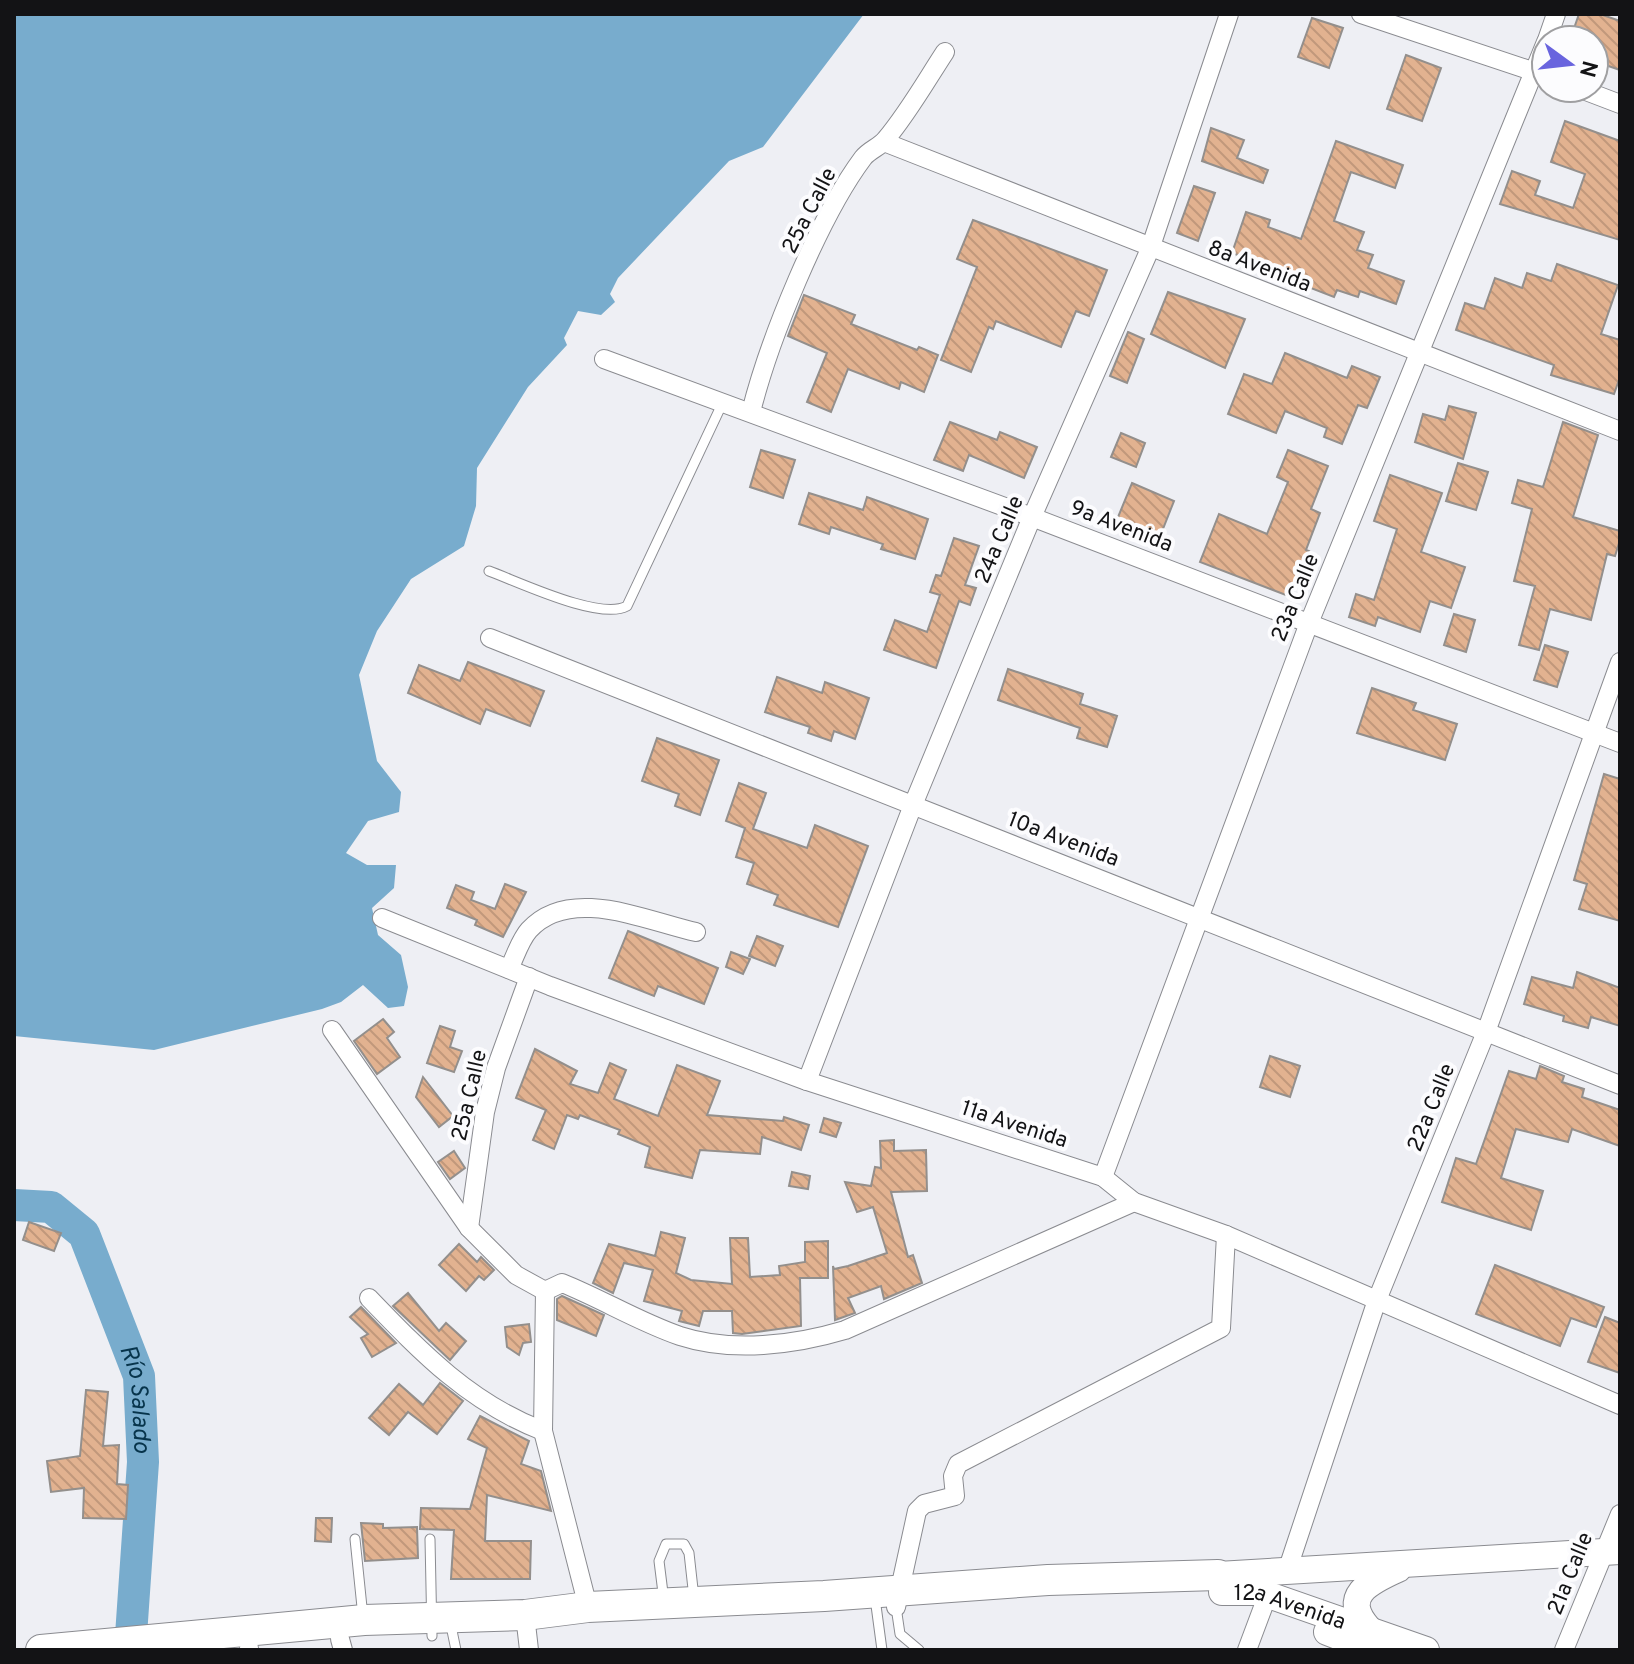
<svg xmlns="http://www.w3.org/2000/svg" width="1634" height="1664" viewBox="0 0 1634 1664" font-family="Overpass,sans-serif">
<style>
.water{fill:#78accd}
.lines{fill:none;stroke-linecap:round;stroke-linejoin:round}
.river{stroke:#78accd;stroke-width:32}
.building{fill:url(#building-back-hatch);stroke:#938f8c;stroke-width:2}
.lane-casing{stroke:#8a8b90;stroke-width:11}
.street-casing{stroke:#8a8b90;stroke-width:20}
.secondary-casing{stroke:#8a8b90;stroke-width:28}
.primary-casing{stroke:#8a8b90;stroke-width:32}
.lane{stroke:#fff;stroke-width:9}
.street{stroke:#fff;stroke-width:18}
.secondary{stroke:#fff;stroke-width:26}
.primary{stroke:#fff;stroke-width:30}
.labels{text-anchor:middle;stroke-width:8;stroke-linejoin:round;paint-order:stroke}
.street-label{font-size:22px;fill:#131315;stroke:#fcfcfe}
.water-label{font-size:24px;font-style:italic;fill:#07344b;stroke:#fcfcfe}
</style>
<defs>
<pattern id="building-back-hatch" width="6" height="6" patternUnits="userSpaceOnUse" patternTransform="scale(2)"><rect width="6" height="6" fill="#e2b290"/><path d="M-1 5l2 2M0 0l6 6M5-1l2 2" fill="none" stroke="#c1987b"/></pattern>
</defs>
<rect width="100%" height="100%" fill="#eeeff4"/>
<polygon class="water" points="14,14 864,14 763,147 729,161 618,278 610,294 615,302 601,315 578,311 564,338 567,345 528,387 477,468 476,506 464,546 411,579 377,631 359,675 377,761 401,792 399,812 368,821 346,853 367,865 396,865 394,888 372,908 378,935 401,955 408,987 404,1006 388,1008 363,985 341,1002 322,1009 154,1050 14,1036"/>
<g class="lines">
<path class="river" id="s1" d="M14,1205l37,2 33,27 55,142 4,86 -13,188"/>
</g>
<g class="building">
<polygon points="1579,14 1600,14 1620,21 1620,70 1594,61 1594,40 1570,40"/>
<polygon points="1312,18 1343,28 1329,68 1298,57"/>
<polygon points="1406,55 1441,68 1422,121 1387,109"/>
<polygon points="1565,121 1620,141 1620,240 1500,204 1512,171 1540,181 1535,195 1573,208 1585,174 1551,162"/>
<polygon points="1211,128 1244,140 1237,158 1268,170 1263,183 1202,161"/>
<polygon points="1336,141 1403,165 1395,188 1351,172 1334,221 1364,232 1357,250 1373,255 1368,268 1404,281 1396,304 1360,291 1358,297 1337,290 1334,297 1285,278 1287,273 1232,253 1246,212 1270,220 1268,227 1301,239"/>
<polygon points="1194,186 1215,193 1198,241 1177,233"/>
<polygon points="973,220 1107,270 1089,316 1076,311 1061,347 996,321 993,329 989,327 971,372 941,360 977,267 957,259"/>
<polygon points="1557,264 1618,285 1601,334 1620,340 1620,377 1614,394 1551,375 1554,365 1456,330 1465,303 1484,309 1495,278 1522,288 1527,273 1551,281"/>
<polygon points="1168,292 1245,319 1225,368 1151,334"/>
<polygon points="804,295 855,315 851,324 917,350 919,347 938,355 924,392 901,382 899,389 848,369 831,412 807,402 827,353 788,336"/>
<polygon points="1128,332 1144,339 1127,383 1110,376"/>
<polygon points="1285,353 1347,378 1352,366 1380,377 1367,408 1358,405 1342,444 1324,437 1327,428 1285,411 1276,433 1228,414 1244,374 1272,384"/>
<polygon points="1449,406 1476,413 1463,459 1415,442 1423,414 1445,420"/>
<polygon points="950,422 997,440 1000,432 1037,447 1024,478 969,455 963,471 934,460"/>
<polygon points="1563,422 1598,435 1573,517 1620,531 1620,540 1615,556 1607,554 1591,620 1550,609 1539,650 1519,645 1535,586 1514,581 1532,509 1512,503 1518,480 1543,487"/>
<polygon points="1121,433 1145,443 1136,467 1111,457"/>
<polygon points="761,450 795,460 783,498 750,487"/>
<polygon points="1288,450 1328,466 1311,509 1320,513 1306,550 1309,551 1291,597 1200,562 1219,514 1267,534 1288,482 1277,477"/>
<polygon points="1458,463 1488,472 1476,510 1446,501"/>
<polygon points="1390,475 1442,493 1421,552 1465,567 1451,608 1430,601 1420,632 1378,617 1375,626 1349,617 1356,594 1374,600 1397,529 1374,521"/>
<polygon points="1132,483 1174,501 1159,539 1116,522"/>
<polygon points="809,493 863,510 867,497 928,519 915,559 881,549 883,544 831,527 829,534 799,524"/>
<polygon points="954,538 979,546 965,585 976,588 970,605 959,601 936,668 884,650 895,620 927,632 940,595 930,592 936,575 941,576"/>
<polygon points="1454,614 1475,620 1466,652 1444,645"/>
<polygon points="1545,645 1568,652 1557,687 1534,680"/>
<polygon points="468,662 544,691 530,726 486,709 480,724 408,693 419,665 460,681"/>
<polygon points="1008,669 1083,694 1080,704 1117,716 1107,747 1077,738 1080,728 998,700"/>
<polygon points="777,677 822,693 825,682 869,698 855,739 834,731 831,741 808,733 810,727 765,712"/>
<polygon points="1372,688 1416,703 1413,710 1457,724 1445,760 1357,733"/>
<polygon points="657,738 719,760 700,815 675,806 679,794 642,781"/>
<polygon points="1604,774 1620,779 1620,921 1579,909 1587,884 1574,880"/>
<polygon points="739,783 766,793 753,829 807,848 815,825 868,846 838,927 774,905 778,895 747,884 754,863 736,857 745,828 726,821"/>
<polygon points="505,884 526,892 503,937 475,925 477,920 447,908 456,885 474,892 471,900 495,909"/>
<polygon points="628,931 718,968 704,1004 658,986 654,996 609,978"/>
<polygon points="757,936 783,946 775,966 749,956"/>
<polygon points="731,952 750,959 743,974 726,967"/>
<polygon points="1577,972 1620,988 1620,1026 1591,1017 1588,1028 1563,1021 1564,1016 1524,1004 1532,977 1573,988"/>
<polygon points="383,1019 394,1032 387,1038 400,1057 377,1074 354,1041"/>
<polygon points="440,1026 455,1031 450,1047 462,1051 454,1072 427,1063"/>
<polygon points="535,1049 577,1071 570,1084 598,1093 610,1063 626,1070 614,1099 658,1116 677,1065 720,1081 707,1115 783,1121 784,1117 809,1125 801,1150 762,1137 760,1154 700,1150 692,1178 645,1167 650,1147 618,1134 620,1130 580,1115 578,1119 567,1115 554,1149 533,1140 546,1110 516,1098"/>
<polygon points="1270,1056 1300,1066 1290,1097 1260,1087"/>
<polygon points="1540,1066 1564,1076 1562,1082 1584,1089 1582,1097 1620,1110 1620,1146 1572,1129 1568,1142 1516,1129 1501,1178 1543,1191 1531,1230 1442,1202 1456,1158 1476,1164 1509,1071 1536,1079"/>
<polygon points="423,1077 453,1116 439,1127 416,1097"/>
<polygon points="824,1118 841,1123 836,1137 820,1132"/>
<polygon points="894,1140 894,1151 926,1150 927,1191 891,1192 908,1257 913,1255 922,1283 884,1299 881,1286 848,1298 855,1313 835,1320 833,1266 834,1269 848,1266 887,1253 873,1207 857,1212 845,1182 871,1186 875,1167 881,1168 880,1141"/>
<polygon points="454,1151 465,1168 450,1179 438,1162"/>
<polygon points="792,1172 810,1176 808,1189 789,1186"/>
<polygon points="29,1222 61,1233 54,1251 23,1240"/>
<polygon points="661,1232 685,1238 676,1273 691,1280 732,1284 730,1238 748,1238 750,1277 780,1275 779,1266 805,1262 805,1242 828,1241 828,1278 800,1278 801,1326 742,1334 733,1333 732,1311 703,1311 699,1326 679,1321 682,1311 644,1301 653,1270 624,1263 613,1293 593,1283 609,1244 655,1256"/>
<polygon points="459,1244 477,1262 481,1257 494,1270 484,1280 479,1276 466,1291 439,1265"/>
<polygon points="1495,1265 1604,1307 1596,1327 1571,1318 1560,1346 1476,1314"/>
<polygon points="408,1293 439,1331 446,1323 466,1341 450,1360 393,1306"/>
<polygon points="562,1296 604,1315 596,1336 557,1320 557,1299"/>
<polygon points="361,1307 396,1343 372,1357 361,1338 368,1334 350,1317"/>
<polygon points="1605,1317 1620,1323 1620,1373 1588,1362"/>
<polygon points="529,1324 531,1342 523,1343 519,1355 507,1347 505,1327"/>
<polygon points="440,1383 463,1401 437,1434 408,1412 389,1435 369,1418 399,1384 423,1405"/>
<polygon points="86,1390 108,1392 103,1446 119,1445 117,1484 128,1485 126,1519 83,1518 84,1488 51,1492 47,1461 80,1456"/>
<polygon points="480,1416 529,1441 521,1464 541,1471 551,1511 487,1495 485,1541 531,1541 530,1579 451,1579 454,1530 420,1529 421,1508 470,1509 487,1448 468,1439"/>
<polygon points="316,1518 332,1518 331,1542 315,1541"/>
<polygon points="361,1523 383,1524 383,1528 417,1527 418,1558 365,1561"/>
</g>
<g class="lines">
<defs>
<g id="lane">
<path d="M489,571c30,11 111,50 138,35l96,-204"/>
<polyline points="355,1539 363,1617"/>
<polyline points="430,1539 432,1636"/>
<polyline points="875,1598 882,1650"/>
<polyline points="664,1601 659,1561 666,1544 684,1544 689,1553 694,1598"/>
<polyline points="896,1607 900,1634 919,1650"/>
<polyline points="450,1621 456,1650"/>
</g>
<g id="street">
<polyline points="1361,14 1544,75"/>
<polyline points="1547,40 1556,14"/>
<polyline points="1578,88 1620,104"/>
<polyline points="884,142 1620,431"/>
<polyline points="604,359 1032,517 1620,743"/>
<path d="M751,412c18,-72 68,-195 112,-254 6,-8 17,-11 23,-19 22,-26 40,-58 59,-87"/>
<polyline points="490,638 1620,1085"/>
<polyline points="382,918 550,986 807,1081 1103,1177 1134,1202 1226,1235 1620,1405"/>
<path d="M509,969c6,-12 11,-29 20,-39 41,-45 117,-9 167,2"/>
<path d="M332,1030l137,198 47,47 29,16 17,-8c40,16 77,39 118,53 52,17 115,9 165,-6l289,-128"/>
<polyline points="807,1081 913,805 1032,517 1150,249 1229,14"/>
<polyline points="1103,1177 1309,623 1546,42"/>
<polyline points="469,1228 485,1112 496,1068 529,977"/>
<polyline points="545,1291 543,1431 588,1607"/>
<path d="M369,1298c53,55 101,105 174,133"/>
<polyline points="1287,1571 1377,1300 1486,1032 1620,662"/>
<polyline points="896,1607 917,1511 924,1504 955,1496 953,1476 958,1464 1221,1328 1226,1235"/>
<polyline points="525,1615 529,1650"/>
<polyline points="340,1639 343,1650"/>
<polyline points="249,1650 249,1648"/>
<polyline points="1247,1650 1268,1594"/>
<polyline points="1564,1650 1620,1514"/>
</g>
<g id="secondary">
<polyline points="1218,1575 1620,1551"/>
<path id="s2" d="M1222,1592h38l166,58"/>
<path d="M1368,1628c-28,-32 1,-46 30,-59"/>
<polyline points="1327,1632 1373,1650"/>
</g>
<polyline id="primary" points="41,1650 364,1620 525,1615 588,1607 824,1596 1048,1580 1218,1575"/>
</defs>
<use href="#lane" class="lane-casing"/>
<use href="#street" class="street-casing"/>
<use href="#secondary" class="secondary-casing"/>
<use href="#primary" class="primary-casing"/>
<use href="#lane" class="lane"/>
<use href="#street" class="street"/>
<use href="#secondary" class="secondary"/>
<use href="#primary" class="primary"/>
</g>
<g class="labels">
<g class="street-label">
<text transform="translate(808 210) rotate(-63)" y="8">25a Calle</text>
<text transform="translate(1260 265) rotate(21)" y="8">8a Avenida</text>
<text transform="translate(1122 525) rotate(21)" y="8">9a Avenida</text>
<text transform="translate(998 539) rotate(-67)" y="8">24a Calle</text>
<text transform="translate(1294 597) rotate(-68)" y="8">23a Calle</text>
<text transform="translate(1064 838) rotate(21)" y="8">10a Avenida</text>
<text transform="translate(468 1095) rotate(-77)" y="8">25a Calle</text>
<text transform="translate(1430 1107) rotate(-68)" y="8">22a Calle</text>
<text transform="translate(1015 1123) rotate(18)" y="8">11a Avenida</text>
<text transform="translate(1569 1573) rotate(-68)" y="8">21a Calle</text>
<text dy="8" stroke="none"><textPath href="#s2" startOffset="70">12a Avenida</textPath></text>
</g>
<g class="water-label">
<text dy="8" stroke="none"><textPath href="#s1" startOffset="254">Río Salado</textPath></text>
</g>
</g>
<rect width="1634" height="1664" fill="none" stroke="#131315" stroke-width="32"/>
<g transform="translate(1570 64) rotate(105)"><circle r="38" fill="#fcfcfe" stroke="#9f9fa1" stroke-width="2"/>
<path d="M0-6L14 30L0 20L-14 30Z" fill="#6964de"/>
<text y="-12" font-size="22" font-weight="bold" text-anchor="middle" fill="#131315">N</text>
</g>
</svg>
